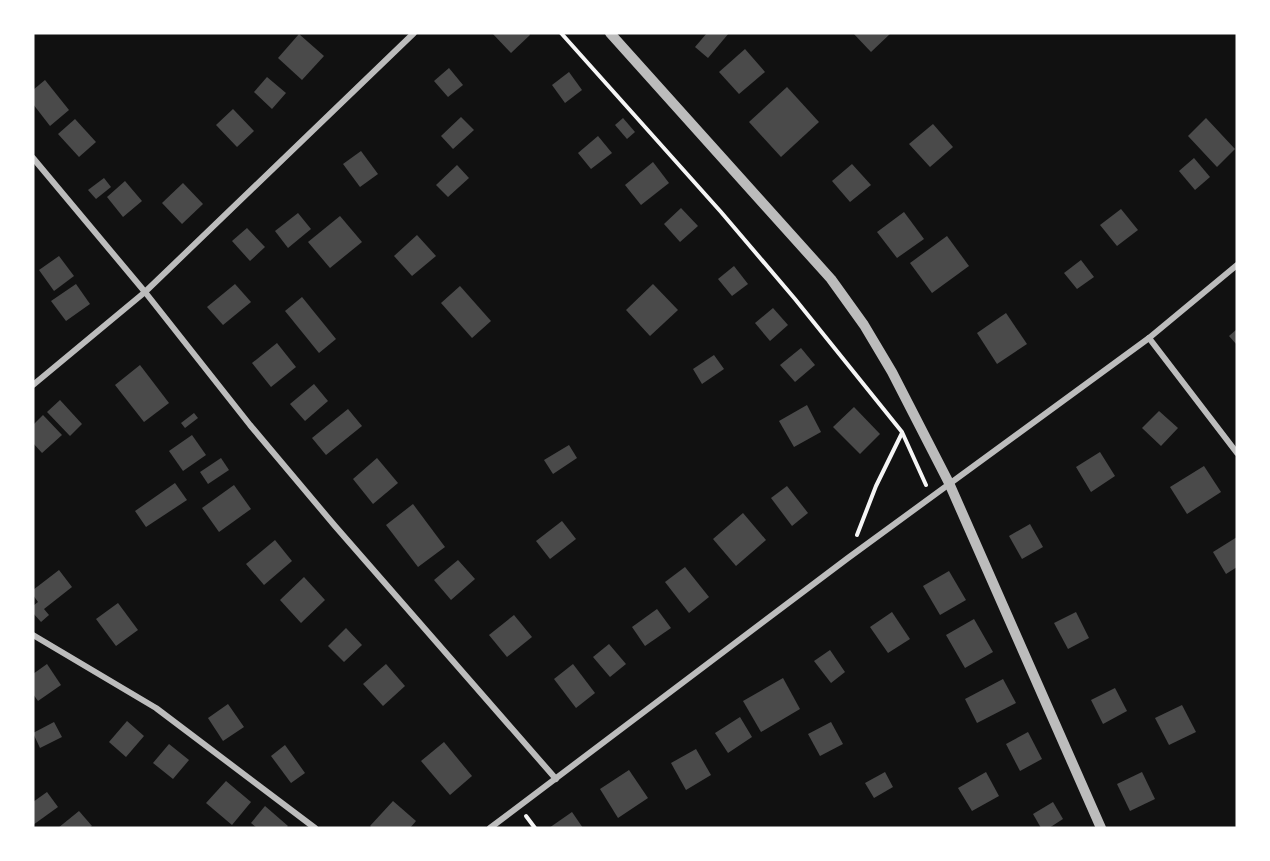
<svg xmlns="http://www.w3.org/2000/svg" width="1270" height="861" viewBox="0 0 1270 861" font-family="'Source Sans 3',sans-serif">
<style>
.building{fill:#4a4a4a}
.lines{fill:none;stroke-linecap:round;stroke-linejoin:round}
.path{stroke:#f5f5f5;stroke-width:4}
.minor{stroke:#bcbcbc;stroke-width:6}
.tertiary{stroke:#bcbcbc;stroke-width:10}
</style>
<rect width="100%" height="100%" fill="#111"/>
<g class="building">
<polygon points="492,33 529,33 530,35 511,53"/>
<polygon points="707,33 729,33 708,58 695,47"/>
<polygon points="853,33 891,33 871,52"/>
<polygon points="299,34 324,56 302,80 278,58"/>
<polygon points="745,49 765,72 739,94 719,72"/>
<polygon points="449,68 463,85 448,97 434,81"/>
<polygon points="569,72 582,90 565,103 552,85"/>
<polygon points="267,77 286,93 272,109 254,92"/>
<polygon points="45,80 69,110 50,126 33,104 33,90"/>
<polygon points="787,87 819,122 781,157 749,122"/>
<polygon points="233,109 254,131 237,147 216,125"/>
<polygon points="461,117 474,130 453,149 441,136"/>
<polygon points="623,118 635,132 627,139 615,125"/>
<polygon points="1206,118 1235,149 1217,167 1188,136"/>
<polygon points="75,119 96,142 79,157 58,134"/>
<polygon points="933,124 953,147 930,167 909,144"/>
<polygon points="598,136 612,153 591,169 578,153"/>
<polygon points="361,151 378,174 360,187 343,164"/>
<polygon points="1194,158 1210,177 1195,190 1179,171"/>
<polygon points="653,162 669,183 641,205 625,185"/>
<polygon points="852,164 871,185 850,202 832,181"/>
<polygon points="457,165 469,178 448,197 436,185"/>
<polygon points="104,178 111,187 96,199 88,190"/>
<polygon points="125,181 142,201 123,217 107,197"/>
<polygon points="183,183 203,204 182,224 162,203"/>
<polygon points="681,208 698,226 680,242 664,224"/>
<polygon points="1121,209 1138,230 1117,246 1100,225"/>
<polygon points="904,212 924,239 897,258 877,232"/>
<polygon points="298,213 311,229 288,248 275,231"/>
<polygon points="340,216 362,242 330,268 308,242"/>
<polygon points="247,228 265,247 250,261 232,241"/>
<polygon points="417,235 436,256 412,276 394,256"/>
<polygon points="947,236 969,266 932,293 910,263"/>
<polygon points="59,256 74,276 54,291 39,270"/>
<polygon points="1081,260 1094,277 1077,289 1064,273"/>
<polygon points="734,266 748,284 732,296 718,279"/>
<polygon points="76,284 90,304 66,321 51,301"/>
<polygon points="235,284 251,302 223,325 207,307"/>
<polygon points="653,284 678,310 650,336 626,310"/>
<polygon points="460,286 491,321 472,338 441,303"/>
<polygon points="302,297 336,339 319,353 285,311"/>
<polygon points="773,308 788,325 770,341 755,323"/>
<polygon points="1006,313 1027,344 997,364 977,333"/>
<polygon points="1237,329 1237,345 1229,336"/>
<polygon points="277,343 296,367 271,387 252,363"/>
<polygon points="801,348 815,365 795,382 780,365"/>
<polygon points="714,355 724,369 702,384 693,369"/>
<polygon points="140,365 169,403 144,422 115,385"/>
<polygon points="314,384 328,401 305,421 290,404"/>
<polygon points="60,400 82,424 70,436 47,412"/>
<polygon points="807,405 821,432 794,447 779,421"/>
<polygon points="854,407 880,434 860,454 833,427"/>
<polygon points="348,409 362,426 326,455 312,438"/>
<polygon points="1159,411 1178,428 1161,446 1142,428"/>
<polygon points="194,413 198,418 185,428 181,423"/>
<polygon points="43,415 62,435 42,453 33,443 33,425"/>
<polygon points="192,435 206,455 183,471 169,451"/>
<polygon points="569,445 577,458 553,474 544,460"/>
<polygon points="1100,452 1115,476 1091,492 1076,467"/>
<polygon points="221,458 229,470 208,484 200,472"/>
<polygon points="377,458 398,483 373,504 353,479"/>
<polygon points="1204,466 1221,492 1187,514 1170,487"/>
<polygon points="175,483 187,500 146,527 135,511"/>
<polygon points="234,485 251,509 219,532 202,508"/>
<polygon points="787,486 808,513 792,526 771,498"/>
<polygon points="413,504 445,547 418,567 386,525"/>
<polygon points="743,513 766,540 736,566 713,539"/>
<polygon points="562,521 576,539 550,559 536,541"/>
<polygon points="1030,524 1043,547 1022,559 1009,536"/>
<polygon points="1237,537 1237,567 1226,574 1213,552"/>
<polygon points="275,540 292,561 264,585 246,564"/>
<polygon points="458,560 475,579 451,600 434,580"/>
<polygon points="685,567 709,597 689,613 665,582"/>
<polygon points="59,570 72,587 44,609 49,615 41,622 33,613 33,606 38,602 33,595 33,590"/>
<polygon points="949,571 966,600 940,615 923,586"/>
<polygon points="304,577 325,600 301,623 280,600"/>
<polygon points="118,603 138,630 116,646 96,619"/>
<polygon points="657,609 671,628 645,646 632,627"/>
<polygon points="892,612 910,639 888,653 870,627"/>
<polygon points="1076,612 1089,638 1068,649 1054,623"/>
<polygon points="514,615 532,637 507,657 489,635"/>
<polygon points="974,619 993,652 965,668 946,635"/>
<polygon points="346,628 362,645 344,662 328,646"/>
<polygon points="609,644 626,664 610,677 593,657"/>
<polygon points="830,650 845,672 831,683 814,661"/>
<polygon points="47,664 61,685 38,701 33,694 33,674"/>
<polygon points="386,664 405,686 383,706 363,684"/>
<polygon points="573,664 595,693 576,708 554,679"/>
<polygon points="783,678 800,709 761,732 743,701"/>
<polygon points="1003,679 1016,703 977,723 965,699"/>
<polygon points="1115,688 1127,711 1103,724 1091,700"/>
<polygon points="228,704 244,727 223,741 208,718"/>
<polygon points="1182,705 1196,732 1169,745 1155,718"/>
<polygon points="740,717 752,737 728,753 715,733"/>
<polygon points="127,721 144,736 126,757 109,742"/>
<polygon points="54,722 62,737 40,748 33,733"/>
<polygon points="831,722 843,744 820,756 808,734"/>
<polygon points="1028,732 1042,759 1020,771 1006,744"/>
<polygon points="444,742 472,776 450,795 421,761"/>
<polygon points="169,744 189,760 173,779 153,763"/>
<polygon points="285,745 305,773 291,783 271,756"/>
<polygon points="696,749 711,775 686,790 671,763"/>
<polygon points="629,770 648,798 618,818 600,789"/>
<polygon points="885,772 893,787 874,798 865,783"/>
<polygon points="986,772 999,796 972,811 958,788"/>
<polygon points="1142,772 1155,799 1130,811 1117,784"/>
<polygon points="226,781 251,802 232,825 206,803"/>
<polygon points="47,792 58,807 33,825 33,802"/>
<polygon points="393,801 416,821 410,828 372,828 370,826"/>
<polygon points="1053,802 1063,819 1049,828 1041,828 1033,814"/>
<polygon points="265,806 288,826 286,828 257,828 251,823"/>
<polygon points="79,811 92,826 89,828 58,828"/>
<polygon points="572,812 583,828 549,828"/>
</g>
<g class="lines">
<g class="path">
<polyline points="561,33 721,212 795,299 902,432 926,485"/>
<polyline points="857,535 876,486 902,433"/>
<polyline points="526,816 535,828"/>
</g>
<g class="minor">
<polyline points="33,158 145,292 250,425 335,526 556,779"/>
<polyline points="1149,338 1237,453"/>
<polyline points="33,385 145,292 414,33"/>
<polyline points="33,635 156,708 315,828"/>
<polyline points="490,828 848,558 1149,338 1237,265"/>
</g>
<polyline class="tertiary" points="610,33 831,279 864,325 892,372 949,483 1101,828"/>
</g>
<rect width="1270" height="861" fill="none" stroke="#ffffff" stroke-width="69"/>
</svg>
